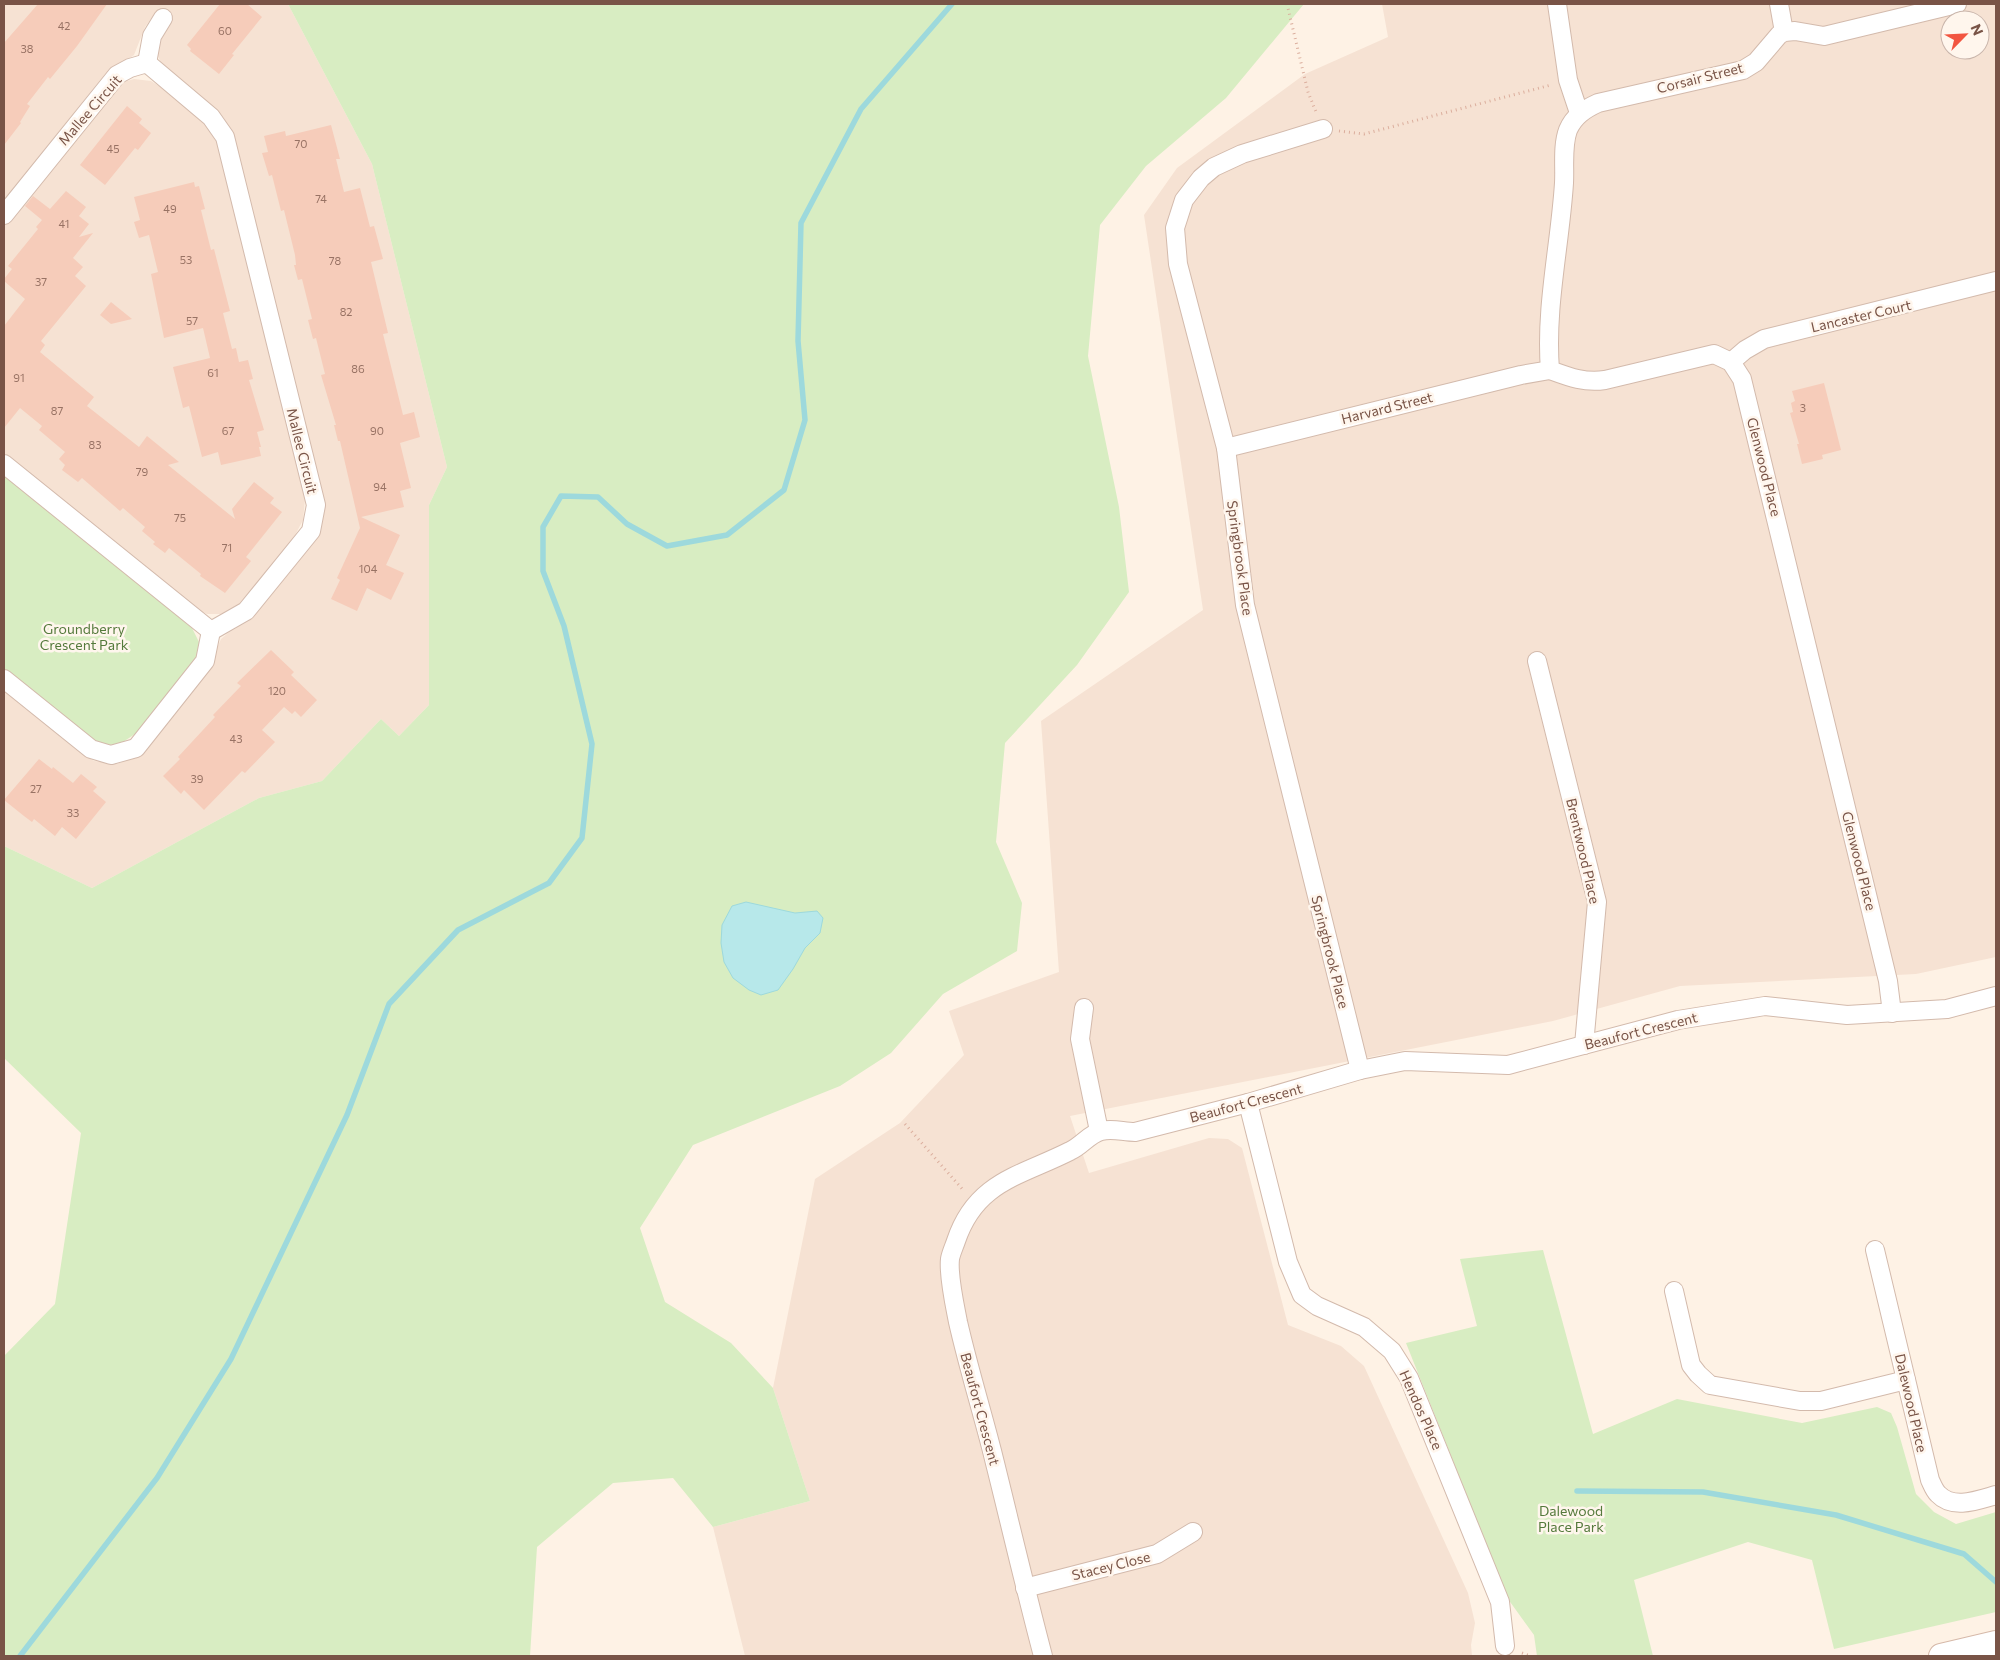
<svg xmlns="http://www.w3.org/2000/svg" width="2000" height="1660" viewBox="0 0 2000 1660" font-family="Commissioner,sans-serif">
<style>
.residential{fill:#f6e2d3;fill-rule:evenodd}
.green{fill:#d8edc2}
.water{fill:#b7e8ea;stroke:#9dd9dc}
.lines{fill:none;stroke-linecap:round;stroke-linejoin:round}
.stream{stroke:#9dd9dc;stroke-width:5.5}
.building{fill:#f6ccba}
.street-casing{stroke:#d3baac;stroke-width:20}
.secondary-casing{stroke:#d6b9a9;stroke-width:26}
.path{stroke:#dbae9d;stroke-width:3;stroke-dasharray:1 4;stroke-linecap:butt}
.street{stroke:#fff;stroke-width:18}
.secondary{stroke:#fff;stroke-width:24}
.labels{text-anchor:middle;stroke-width:5;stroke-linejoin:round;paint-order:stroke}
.number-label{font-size:11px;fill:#987264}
.street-label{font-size:14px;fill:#795447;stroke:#fff6ed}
.park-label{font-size:14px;fill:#557a3c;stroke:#fff6ed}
</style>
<rect width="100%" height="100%" fill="#fef2e5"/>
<g class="residential">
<polygon points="4,4 288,4 372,164 447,467 429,505 429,705 399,736 381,719 322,781 259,798 92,888 4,846 4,690 84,755 94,761 117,764 135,757 216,650 221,639 228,633 249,621 318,533 322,523 324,506 234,139 229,126 221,114 161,63 158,56 157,44 168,23 155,13 145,27 134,55 105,74 4,200"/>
<path d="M1382,4h614v953l-80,17 -236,12 -127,35 -483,95 19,57 120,-35 19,1 14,9 46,177 53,21 23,20 104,227 7,30 -4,22 1,11h-727l-32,-129 97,-26 -37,-113 42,-209 85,-56 64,-68 -15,-44 110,-39 -18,-251 162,-111 -59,-395 33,-47 128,-94 83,-37zM1950,20h30v30h-30z"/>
<polygon points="134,79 151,81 165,90 198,117 207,127 217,143 305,500 303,520 293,539 238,607 221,614 207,614 191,606 4,453 4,226 113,91 124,82"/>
</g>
<g class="green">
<polygon points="288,4 1304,4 1226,98 1146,166 1100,225 1088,356 1119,507 1129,592 1077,665 1005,743 996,842 1022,903 1017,951 943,994 891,1053 840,1086 693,1145 640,1228 665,1302 731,1343 773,1388 810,1501 713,1527 673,1478 613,1483 537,1547 530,1656 4,1656 4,1356 55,1304 81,1133 4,1058 4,846 92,888 259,798 322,781 381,719 399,736 429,705 429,505 447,467 372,164"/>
<polygon points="4,474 191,626 199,642 197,658 138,732 120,744 105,745 96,742 4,669"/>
<polygon points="1543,1250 1593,1434 1677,1399 1802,1423 1877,1407 1891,1413 1897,1427 1916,1494 1934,1512 1956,1524 1996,1512 1996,1612 1834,1649 1812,1560 1748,1542 1634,1580 1653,1656 1537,1656 1534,1635 1508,1599 1406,1343 1477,1326 1460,1259"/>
</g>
<polygon class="water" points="746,902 795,913 817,911 823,918 820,933 805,948 793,969 778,990 761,995 749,990 733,978 724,962 721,943 722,925 732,906"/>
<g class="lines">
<g class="stream">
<polyline points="1577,1491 1703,1492 1836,1515 1964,1554 1996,1582"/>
<polyline points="20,1656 157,1478 231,1359 347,1115 389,1004 458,930 549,883 582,838 592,744 564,626 543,571 543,527 561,496 598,497 627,524 667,546 727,535 784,490 805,420 798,341 801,223 861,109 952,4"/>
</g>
</g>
<g class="building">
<polygon points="38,4 107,4 77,46 50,79 48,77 27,104 30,106 20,122 21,123 4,145 4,43"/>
<polygon points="220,4 247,4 262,17 232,54 234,55 219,74 190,51 191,49 187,45"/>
<polygon points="127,106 142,119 139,123 151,133 138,150 135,148 105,185 80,165"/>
<polygon points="331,125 340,159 336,159 344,192 360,188 370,227 374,226 383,259 371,262 388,333 383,334 403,415 414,412 420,437 400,443 411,488 400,491 404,507 361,517 400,535 386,565 404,573 391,600 367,588 357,611 331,599 340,580 337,578 360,528 340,441 338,441 334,425 336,425 321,375 325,374 316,338 313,339 308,320 312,319 302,279 298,280 294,265 296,265 295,255 284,210 281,211 272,175 269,176 262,153 268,152 264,136 285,131 286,136"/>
<polygon points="194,182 195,187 199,186 205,209 201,210 211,250 214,249 230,311 223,313 232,349 236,348 239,362 248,360 253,379 249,380 264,430 257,432 261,447 259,447 261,456 221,465 218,452 202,457 189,406 183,408 173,367 210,358 203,328 164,338 151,274 158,272 149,235 139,238 134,222 140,220 134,197"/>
<polygon points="66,191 86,207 79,216 89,224 79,237 93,233 73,258 83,267 75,276 86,286 41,341 45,345 40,352 94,397 87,406 139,447 147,436 179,462 168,465 235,519 232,509 254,482 274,498 270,503 282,512 246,557 251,561 225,593 200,576 201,574 169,548 165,553 153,544 155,542 142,531 145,527 123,508 120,511 82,478 78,482 62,470 65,465 59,459 65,452 39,430 42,426 20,408 4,428 4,326 25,299 4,281 4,279 12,269 8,266 38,229 36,227 42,220 25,206 33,196 50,209"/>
<polygon points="111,302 132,319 111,324 100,315"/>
<polygon points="1824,383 1841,450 1822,455 1823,459 1802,464 1797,444 1799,444 1790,413 1793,412 1791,403 1795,401 1792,391"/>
<polygon points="271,650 294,672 291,675 317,700 301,717 295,711 292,714 284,707 262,730 275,742 245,773 242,771 204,810 184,790 181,794 163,776 180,759 178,757 215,717 213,715 241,686 237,683"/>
<polygon points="39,759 52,769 53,767 73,783 81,774 97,787 93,791 106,802 76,839 62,827 55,836 34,819 32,822 24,816 4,800"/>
</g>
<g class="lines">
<defs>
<g id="street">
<polyline points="1557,4 1568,80 1579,113"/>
<polyline points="1779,4 1784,32"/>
<polyline points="147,63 152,36 163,18"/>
<polyline points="1323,129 1242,154 1214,167 1201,178 1184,200 1175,228 1178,264 1226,448 1245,605 1360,1070"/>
<polyline points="4,215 117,75 130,68 147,63 211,117 225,137 316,505 311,531 246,611 211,631"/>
<polyline points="1731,362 1745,350 1764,339 1996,281"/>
<polyline points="1226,448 1521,375 1550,370"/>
<polyline points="4,464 211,631"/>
<polyline points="1537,661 1597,902 1584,1045"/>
<polyline points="4,679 91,749 111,755 136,748 205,661 211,631"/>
<polyline points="1084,1008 1080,1039 1099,1131"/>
<path d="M1892,1013l-4,-32 -146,-602 -11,-17 -17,-8 -109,26c-21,3 -36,-3 -55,-10 -5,-63 10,-124 14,-187 1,-16 -2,-37 4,-53 6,-14 17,-21 30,-27l145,-33 13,-8 23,-27 5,-3 11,-1 29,5 133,-32"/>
<polyline points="1248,1103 1288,1262 1302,1295 1317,1306 1364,1327 1392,1351 1409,1378 1500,1602 1505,1646"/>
<path d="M1875,1250l55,230c2,4 4,10 8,14 15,16 40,6 58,1"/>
<polyline points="1674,1291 1691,1365 1698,1374 1710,1385 1800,1401 1821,1401 1906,1380"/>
<polyline points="1025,1588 1157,1554 1193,1532"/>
<path d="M1043,1656c-18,-68 -34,-137 -51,-205 -11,-43 -24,-85 -34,-129 -3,-16 -10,-46 -8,-63 1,-6 4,-12 6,-18 20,-60 65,-65 114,-90 12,-5 19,-17 31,-20 12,-3 22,1 34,1l113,-29 112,-33 45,-9 103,4 170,-45 87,-14 82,9 100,-6 49,-13"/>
</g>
<polyline id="secondary" points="1941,1656 1996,1643"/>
</defs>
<use href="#street" class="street-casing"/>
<use href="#secondary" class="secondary-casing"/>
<g class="path">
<polyline points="1287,4 1308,92 1316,112"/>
<polyline points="1339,131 1364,134 1551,85"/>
<polyline points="905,1124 964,1191"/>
<polyline points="1522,1653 1530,1656"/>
</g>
<use href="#street" class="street"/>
<use href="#secondary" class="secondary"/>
</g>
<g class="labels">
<g class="number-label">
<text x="64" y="30">42</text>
<text x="225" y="35">60</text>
<text x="27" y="53">38</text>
<text x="301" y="148">70</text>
<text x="113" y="153">45</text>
<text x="321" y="203">74</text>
<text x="170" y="213">49</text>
<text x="64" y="228">41</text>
<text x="186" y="264">53</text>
<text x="335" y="265">78</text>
<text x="41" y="286">37</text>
<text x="346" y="316">82</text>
<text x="192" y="325">57</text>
<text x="358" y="373">86</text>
<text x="213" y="377">61</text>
<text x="19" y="382">91</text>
<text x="1803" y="412">3</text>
<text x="57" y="415">87</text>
<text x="228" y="435">67</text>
<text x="377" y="435">90</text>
<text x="95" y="449">83</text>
<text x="142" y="476">79</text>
<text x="380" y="491">94</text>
<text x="180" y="522">75</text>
<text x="227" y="552">71</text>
<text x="368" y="573">104</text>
<text x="277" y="695">120</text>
<text x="236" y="743">43</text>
<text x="197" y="783">39</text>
<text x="36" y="793">27</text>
<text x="73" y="817">33</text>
</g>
<g class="street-label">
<text transform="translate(1700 78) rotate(-14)" y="5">Corsair Street</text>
<text transform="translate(90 110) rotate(-49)" y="5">Mallee Circuit</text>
<text transform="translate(1861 316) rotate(-13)" y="5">Lancaster Court</text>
<text transform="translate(1387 408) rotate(-14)" y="5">Harvard Street</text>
<text transform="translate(302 451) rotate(76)" y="5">Mallee Circuit</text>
<text transform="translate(1764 467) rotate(76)" y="5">Glenwood Place</text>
<text transform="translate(1240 558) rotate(82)" y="5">Springbrook Place</text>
<text transform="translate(1583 851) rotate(77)" y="5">Brentwood Place</text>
<text transform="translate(1859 861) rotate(76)" y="5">Glenwood Place</text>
<text transform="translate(1330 952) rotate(76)" y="5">Springbrook Place</text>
<text transform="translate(1641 1031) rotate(-14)" y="5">Beaufort Crescent</text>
<text transform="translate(1246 1103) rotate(-15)" y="5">Beaufort Crescent</text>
<text transform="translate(1911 1403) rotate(77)" y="5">Dalewood Place</text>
<text transform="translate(980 1409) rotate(75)" y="5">Beaufort Crescent</text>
<text transform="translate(1421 1410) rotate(66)" y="5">Hendos Place</text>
<text transform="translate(1111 1566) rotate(-14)" y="5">Stacey Close</text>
</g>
<g class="park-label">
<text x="84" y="634">Groundberry<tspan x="84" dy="16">Crescent Park</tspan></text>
<text x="1571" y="1516">Dalewood<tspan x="1571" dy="16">Place Park</tspan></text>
</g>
</g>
<rect width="2000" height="1660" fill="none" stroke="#795447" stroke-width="10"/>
<g transform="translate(1965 35) rotate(66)"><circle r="24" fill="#fff6ed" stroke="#c9b5ab"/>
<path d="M0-4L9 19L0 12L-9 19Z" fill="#f25540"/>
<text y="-8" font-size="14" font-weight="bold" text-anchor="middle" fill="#795447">N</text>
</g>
</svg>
